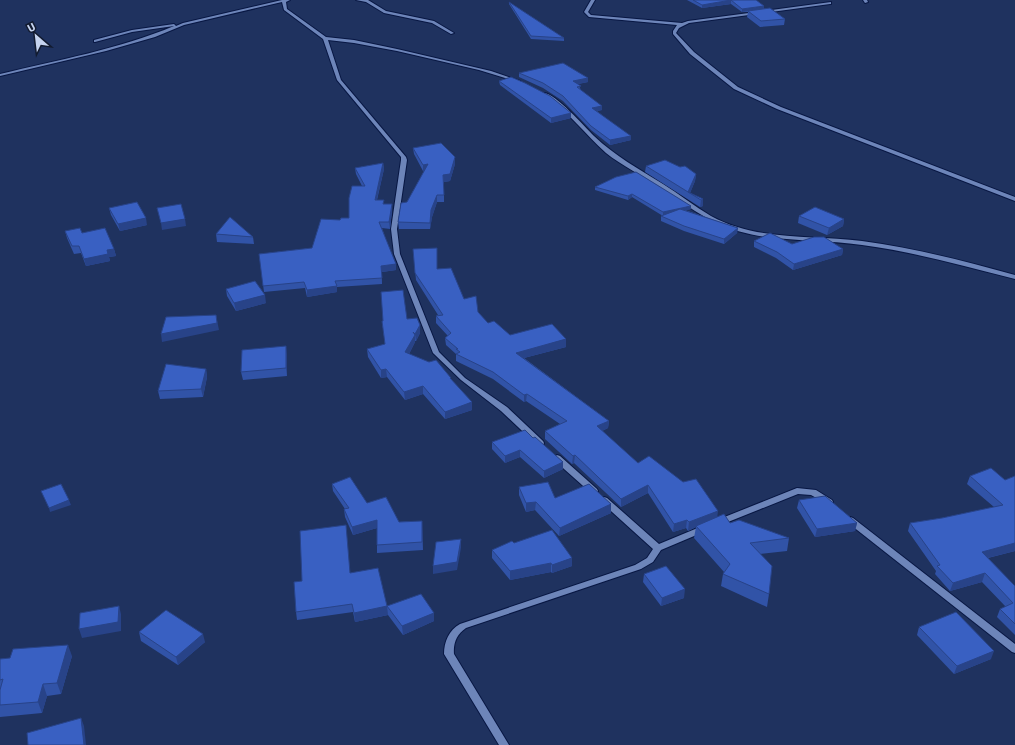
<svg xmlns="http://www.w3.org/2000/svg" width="1015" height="745" viewBox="0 0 1015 745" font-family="'Fira Sans',sans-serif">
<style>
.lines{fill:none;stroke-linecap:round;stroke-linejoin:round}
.minor-casing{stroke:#081743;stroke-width:2}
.minor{fill:#6d85b9;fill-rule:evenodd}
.wall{fill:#3153a7}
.shaded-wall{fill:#284388}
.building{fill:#3960c2;stroke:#284388}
</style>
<rect width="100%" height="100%" fill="#1f325f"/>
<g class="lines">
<defs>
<g id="minor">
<path d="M282,0h8l-4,2 1,7 39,28 28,3 43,9 94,22 29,10 -2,1 -39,-12 -82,-19 -43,-8 -26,-3 13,40 65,77 1,3 -10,69 3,25 39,98 26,26 42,29 36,34 1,2 -1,2h-6l-36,-34 -40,-31 -28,-27 -39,-99 -3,-25 10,-69v-3l-64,-77 -14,-41 -39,-29 -2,-8 -98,23 -29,12 -49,14 -106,25v-2c58,-14 119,-25 174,-48l-42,6 -37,10h-1v-2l38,-10 42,-6 2,2 7,-3z"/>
<polygon points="356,0 368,0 386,11 434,21 454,33 451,34 432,23 384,13 366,2"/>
<polygon points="591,0 595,0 588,12 591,15 682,23 688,21 831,2 831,4 830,4 689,23 679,28 676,33 694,52 738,87 781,107 1015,197 1015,201 777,109 734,89 690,54 673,34 673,31 677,25 589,17 584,12"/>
<polygon points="863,0 867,0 868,2 865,3"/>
<path d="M544,93c11,0 41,34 50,43 21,20 45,33 69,48 16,10 31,22 48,32 45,25 101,19 151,25 52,7 103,20 153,34v4c-51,-13 -101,-27 -153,-34 -49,-7 -101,-1 -146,-22 -20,-10 -38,-24 -56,-36 -18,-12 -38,-21 -54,-34 -21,-19 -38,-42 -62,-58z"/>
<polygon points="557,455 560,456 597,489 598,491 597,493 591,493 554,460 553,458"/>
<polygon points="797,488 816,490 832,500 833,502 832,504 829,505 811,495 798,494 723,524 717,524 716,522 717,520"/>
<path d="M604,497l3,1 52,46 41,-17h6l1,2 -1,2 -45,19 -8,12 -12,7 -175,59c-9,6 -13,15 -12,26l55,91h-10l-55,-91c0,-12 5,-24 16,-30l175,-59 12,-7 6,-9 -52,-47 -1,-2 1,-2z"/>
<polygon points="850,517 853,518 1015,644 1015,653 1012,652 847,522 846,520 847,518"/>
</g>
</defs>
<use href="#minor" class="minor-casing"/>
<use href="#minor" class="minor"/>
</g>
<g class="wall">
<polygon points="687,0 756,0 764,6 764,9 785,19 784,25 760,27 747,17 748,12 742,12 731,4 702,8"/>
<polygon points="509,2 564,38 564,41 531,39 509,4"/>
<polygon points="519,73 588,78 588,82 578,84 581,90 602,110 597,111 631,140 610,145 591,130 563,101 543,88 519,77"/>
<polygon points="499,81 571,118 551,123 500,85"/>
<polygon points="413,148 455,157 455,164 450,181 444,182 444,202 437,202 432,217 430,229 399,229 398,222 407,202 424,171 423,171 414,154"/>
<polygon points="383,163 384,169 377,200 384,204 392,204 392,210 390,229 382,228 396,270 382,272 382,284 337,287 337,292 307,297 305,288 264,292 259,254 312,248 340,220 349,218 362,186 356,174 355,168"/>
<polygon points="646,166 696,174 695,181 690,193 703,199 703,206 700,207 645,172"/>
<polygon points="616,177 691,209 685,210 738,228 737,233 724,244 684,231 661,221 661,216 663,216 632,197 628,200 595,190 595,187"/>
<polygon points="109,208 147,225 120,231 111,215"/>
<polygon points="799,216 844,219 843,226 827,235 798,223"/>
<polygon points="65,231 82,233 114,249 116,256 109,257 110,261 86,266 81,253 74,254 67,238"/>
<polygon points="216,234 253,237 254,244 217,242"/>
<polygon points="754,241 792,244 843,249 842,255 793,270 776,258 754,247"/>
<polygon points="413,249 488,323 510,335 566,347 524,358 609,421 608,428 602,431 638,463 717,517 730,523 789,538 787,551 760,554 769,594 767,607 721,586 723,574 724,572 694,538 696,527 688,531 686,528 673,532 648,493 621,507 574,463 572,464 545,439 545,431 560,424 526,401 524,402 493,379 456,361 456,354 446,345 445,338 448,336 436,323 436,316 438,315 416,280"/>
<polygon points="226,289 266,303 236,311 227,296"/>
<polygon points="407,319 420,325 420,333 416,341 415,341 415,342 409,354 451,378 451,379 472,410 445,419 423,394 405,400 387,377 381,378 368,357 367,349 385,344 382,321"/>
<polygon points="287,354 287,376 243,380 241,372"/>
<polygon points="206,369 207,377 203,397 160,399 158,391"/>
<polygon points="533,438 563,462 563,469 544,478 520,457 505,463 492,449 492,442"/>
<polygon points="970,476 1005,480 1015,476 1015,551 988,558 1015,586 1015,635 997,617 1000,609 1006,607 982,582 950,591 935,574 936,571 908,531 910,523 942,518 994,507 967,484"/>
<polygon points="332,484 367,503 399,522 422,521 423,550 377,553 377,528 353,535 345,517 344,509 345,509 333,491"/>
<polygon points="519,487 555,498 611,504 611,513 559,536 535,510 526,512 519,495"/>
<polygon points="799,500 857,523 855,531 815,537 797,508"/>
<polygon points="514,543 572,566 552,573 551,572 510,580 492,558 492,550"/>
<polygon points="350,573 387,606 434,621 403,635 388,615 355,622 353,612 297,620 296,612"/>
<polygon points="644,574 684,598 661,606 643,582"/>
<polygon points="919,627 991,659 954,674 917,635"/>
<polygon points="139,632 205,642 178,665 141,641"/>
<polygon points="72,656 61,694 47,696 42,713 0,717 0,659"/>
</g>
<g class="shaded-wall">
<polygon points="731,0 731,4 702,8 702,5"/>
<polygon points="764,6 764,9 742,12 742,9"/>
<polygon points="588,78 588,82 573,85 573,81"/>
<polygon points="602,106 602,110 592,112 592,108"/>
<polygon points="571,113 571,118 551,123 551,118"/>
<polygon points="631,136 631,140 610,145 610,140"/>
<polygon points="455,157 455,164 450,181 444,182 443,175"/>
<polygon points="383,163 384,169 375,207 375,200"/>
<polygon points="428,164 428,170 423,171 423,165"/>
<polygon points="696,174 695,181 690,193 688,192"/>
<polygon points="632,194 632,197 628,200 628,196"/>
<polygon points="437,195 437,202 432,217 430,229 430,223 431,210"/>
<polygon points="703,199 703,206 700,207 701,200"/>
<polygon points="392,204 392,210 390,229 389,222"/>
<polygon points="691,206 691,209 663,216 663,212"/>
<polygon points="146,218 147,225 120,231 118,224"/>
<polygon points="185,219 186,226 162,230 161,223"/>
<polygon points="844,219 843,226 827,235 829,228"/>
<polygon points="738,228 737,233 724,244 724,239"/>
<polygon points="114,249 116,256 109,257 110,261 86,266 84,259 107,250"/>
<polygon points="843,249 842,255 793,270 794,264"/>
<polygon points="396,264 396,270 382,272 382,284 381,266"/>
<polygon points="337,286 337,292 307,297 307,290"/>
<polygon points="265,295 266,303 236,311 234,303"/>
<polygon points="216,315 219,330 162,342 161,334"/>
<polygon points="420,325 420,333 416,341 415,334"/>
<polygon points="415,335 415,342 406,360 405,352"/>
<polygon points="566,339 566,347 516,360 516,353"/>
<polygon points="286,346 287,354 287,376 286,368"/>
<polygon points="206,369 207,377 203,397 201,389"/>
<polygon points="386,369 387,377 381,378 381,370"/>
<polygon points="423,386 423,394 405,400 404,392"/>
<polygon points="527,394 526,401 524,402 524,395"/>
<polygon points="472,402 472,410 445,419 445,412"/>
<polygon points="609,421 608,428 596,434 597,426"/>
<polygon points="520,450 520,457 505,463 505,456"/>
<polygon points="575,455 574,463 572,464 573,456"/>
<polygon points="563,462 563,469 544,478 544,471"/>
<polygon points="648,485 648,493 621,507 621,499"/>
<polygon points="69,500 71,505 50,512 49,508"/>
<polygon points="536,502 535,510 526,512 526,503"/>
<polygon points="611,504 611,513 559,536 560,528"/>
<polygon points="718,511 717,519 696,526 696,527 688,531 689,522"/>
<polygon points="377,520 377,528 353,535 352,527"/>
<polygon points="687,520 686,528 673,532 674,524"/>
<polygon points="857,523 855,531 815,537 817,529"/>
<polygon points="461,539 461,548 457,570 433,574 433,566"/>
<polygon points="1015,543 1015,551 979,560 982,552"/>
<polygon points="572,558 572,566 552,573 552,565"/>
<polygon points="551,563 551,572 510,580 510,571"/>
<polygon points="985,573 982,582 950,591 953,583"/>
<polygon points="685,589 684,598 661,606 662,598"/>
<polygon points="119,606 121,614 121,631 82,638 79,629"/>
<polygon points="387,606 388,615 355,622 354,613"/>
<polygon points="434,613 434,621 403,635 402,626"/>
<polygon points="203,634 205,642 178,665 176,657"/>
<polygon points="68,645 72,656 61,694 57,683"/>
<polygon points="994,651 991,659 954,674 957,666"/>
<polygon points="43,684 47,696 42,713 38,702"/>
<polygon points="81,718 84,726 86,745 84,745"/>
</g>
<g class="building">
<polygon points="693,0 756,0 764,6 742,9 731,0 702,5"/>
<polygon points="509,2 564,38 531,36"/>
<polygon points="770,8 785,19 761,21 748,11"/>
<polygon points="563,63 588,78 573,81 581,86 577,87 602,106 592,108 631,136 610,140 591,126 563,96 543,83 519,73"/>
<polygon points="511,77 525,83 550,96 571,113 551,118 499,81"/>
<polygon points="441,143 455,157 450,174 443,175 444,195 437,195 431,210 430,223 398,222 401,203 407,202 428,164 423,165 413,148"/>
<polygon points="665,160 680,167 685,166 696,174 688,192 703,199 701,200 646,166"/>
<polygon points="383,163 375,200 384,200 383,204 392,204 389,222 379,222 396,264 381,266 382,278 335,281 337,286 307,290 304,282 263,286 259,254 312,248 321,219 340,220 341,218 349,218 349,198 352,186 365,186 355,168"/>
<polygon points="636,172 691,206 663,212 632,194 628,196 595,187 616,177"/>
<polygon points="137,202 146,218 118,224 109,208"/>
<polygon points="181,204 185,219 161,223 157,208"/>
<polygon points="815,207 844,219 829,228 799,216"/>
<polygon points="680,209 738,228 724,239 684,226 661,216"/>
<polygon points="230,217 253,237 216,234"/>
<polygon points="80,228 82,233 105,228 114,249 107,250 108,254 84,259 79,246 72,246 65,231"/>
<polygon points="770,233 792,244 814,237 824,237 843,249 794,264 777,252 754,241"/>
<polygon points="437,248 437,269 451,268 464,299 476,296 478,312 488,323 494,321 510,335 552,324 566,339 516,353 609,421 597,426 638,463 649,456 683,482 696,479 718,511 689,522 687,520 674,524 648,485 621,499 575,455 573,456 545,431 567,421 527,394 524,395 493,372 456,354 460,352 456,349 458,349 445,338 451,333 436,316 443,315 415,273 413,249"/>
<polygon points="255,281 265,295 234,303 226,289"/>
<polygon points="403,290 407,319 417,318 420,325 415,334 413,332 415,335 405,352 429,362 436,360 451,378 450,378 472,402 445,412 423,386 404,392 386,369 381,370 367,349 385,344 382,321 383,321 381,292"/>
<polygon points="216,315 217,323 161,334 166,317"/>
<polygon points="286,346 286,368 241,372 242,350"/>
<polygon points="166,364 206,369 201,389 158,391"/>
<polygon points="525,430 533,438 535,437 563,462 544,471 520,450 505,456 492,442"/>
<polygon points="991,468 1005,480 1015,476 1015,543 982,552 1015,586 1015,624 1000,609 1013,603 985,573 953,583 937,566 940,565 910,523 942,518 1003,505 970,476"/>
<polygon points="350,477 367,503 386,497 399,522 422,521 422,542 377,545 377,520 352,527 344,509 349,508 332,484"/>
<polygon points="548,482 555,498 589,484 611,504 560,528 536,502 526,503 519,487"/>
<polygon points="61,484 69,500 49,508 41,491"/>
<polygon points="825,496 857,523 817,529 799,500"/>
<polygon points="724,514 730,523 739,520 789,538 750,543 772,566 769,594 723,574 730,564 696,526"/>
<polygon points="346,525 350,573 378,568 387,606 354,613 352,604 296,612 294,582 302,581 300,531"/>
<polygon points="552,530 572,558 552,565 551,563 510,571 492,550 512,541 514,543"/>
<polygon points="461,539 457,562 433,566 436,542"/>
<polygon points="666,566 685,589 662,598 644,574"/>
<polygon points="421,594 434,613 402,626 387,606"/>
<polygon points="119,606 118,622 79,629 80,613"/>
<polygon points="166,610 203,634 176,657 139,632"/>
<polygon points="956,612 994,651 957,666 919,627"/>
<polygon points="68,645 57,683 43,684 38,702 0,705 0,690 3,679 0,680 0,659 10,658 13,649"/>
<polygon points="81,718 84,745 28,745 27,733"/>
</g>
<g transform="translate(36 36) rotate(332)" stroke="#121b30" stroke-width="3" paint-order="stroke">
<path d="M0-3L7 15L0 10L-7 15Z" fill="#c5d3ef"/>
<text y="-6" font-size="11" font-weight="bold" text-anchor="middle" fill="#c5d3ef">U</text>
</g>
</svg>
